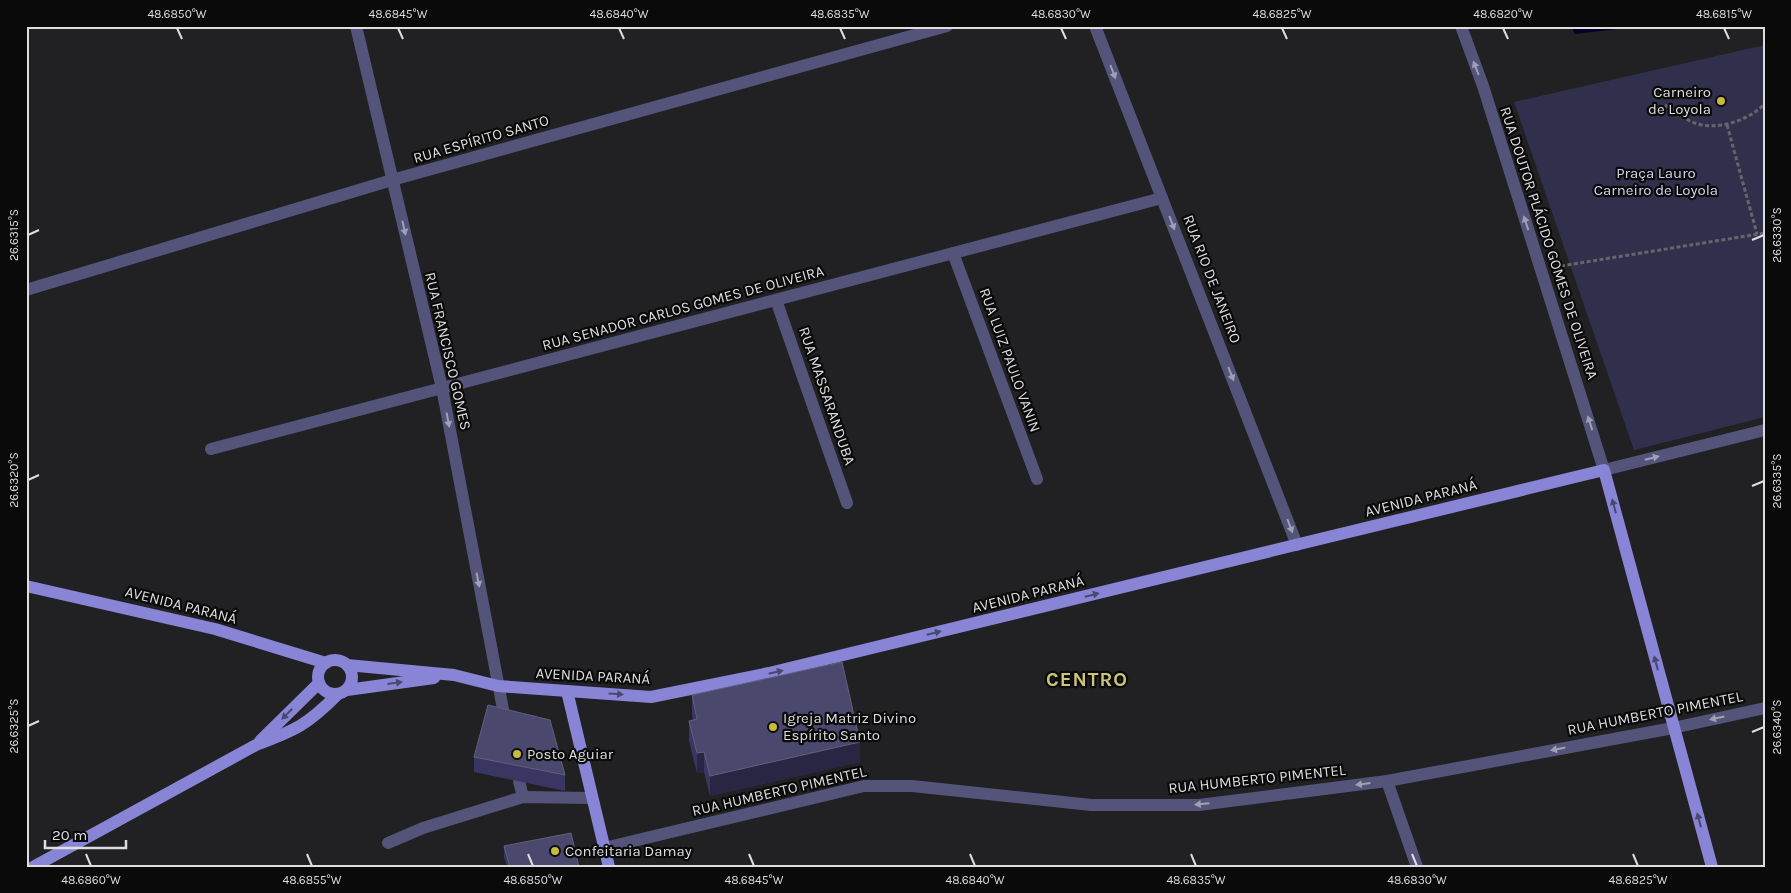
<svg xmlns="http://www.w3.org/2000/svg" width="1791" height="893" viewBox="0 0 1791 893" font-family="Karla,sans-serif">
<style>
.green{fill:#30304c}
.water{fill:#080027}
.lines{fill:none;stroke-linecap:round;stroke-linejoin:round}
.path{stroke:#666668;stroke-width:3;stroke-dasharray:4 2.5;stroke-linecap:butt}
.minor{stroke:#54547b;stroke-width:12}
.major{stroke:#8885d6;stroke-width:12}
.wall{fill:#393661}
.shaded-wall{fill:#282642}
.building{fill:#4b486e;stroke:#625f80}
.oneway{fill:#a0a0b3}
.oneway2{fill:#494870}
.ticks{fill:none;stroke:#dedee0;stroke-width:2}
.poi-dot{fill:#c7bb3b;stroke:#0a0a0b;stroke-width:2}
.labels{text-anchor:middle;stroke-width:4.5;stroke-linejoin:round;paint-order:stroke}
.poi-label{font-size:15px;fill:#dedee0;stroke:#0a0a0b;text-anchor:start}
.street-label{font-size:15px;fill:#dedee0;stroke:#0a0a0b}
.park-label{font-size:15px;fill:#d3d4f4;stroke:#0a0a0b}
.district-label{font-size:20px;font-weight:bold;letter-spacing:1px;fill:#ccc577;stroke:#0a0a0b}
.neatline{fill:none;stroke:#dedee0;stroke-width:2}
.ticks-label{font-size:12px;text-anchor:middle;fill:#dedee0}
</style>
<rect width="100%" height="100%" fill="#212123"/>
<polygon class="green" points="1765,45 1765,417 1634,450 1514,102"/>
<polygon class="water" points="1571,26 1643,26 1575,34"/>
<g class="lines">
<g class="path">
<path d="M1665,105c9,5 18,13 27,17 22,10 58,-1 73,-19"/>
<polyline points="1727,125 1757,234"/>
<polyline points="1561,266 1765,233"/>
</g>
<g class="minor">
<polyline points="356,26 442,388 506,725"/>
<polyline points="1095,26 1297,545"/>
<polyline points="1461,26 1483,86 1604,470 1765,430"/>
<polyline points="953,253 1037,479"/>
<polyline points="26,290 392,180 947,26"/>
<polyline points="776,300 847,503"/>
<polyline points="211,449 1162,198"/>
<polyline points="519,781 523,797"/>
<polyline points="1387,781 1417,867"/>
<polyline points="388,843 423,828 523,797 592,798"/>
<polyline points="604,848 864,786 912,786 1091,805 1199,805 1387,781 1673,728 1765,708"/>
</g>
<g class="major">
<polyline points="26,586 215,629 326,663"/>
<circle cx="335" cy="677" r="17"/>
<polyline points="347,665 454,675 498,686 651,697 769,673 1604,470 1712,867"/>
<polyline points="347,690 434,678"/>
<polyline points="567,691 609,867"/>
<polyline points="260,741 319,683"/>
<path d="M33,867l223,-122c40,-15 51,-20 81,-50"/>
</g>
</g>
<g class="wall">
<polygon points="692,695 860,762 710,796 704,772 697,773 689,741 689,721 693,720 692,715"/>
<polygon points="474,757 565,775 565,791 474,772"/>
<polygon points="504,846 579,867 507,867 504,857"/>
</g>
<g class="shaded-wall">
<polygon points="860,742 860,762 710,796 710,776"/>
<polygon points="704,752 704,772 697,773 697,753"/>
</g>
<g class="building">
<polygon points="842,662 860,742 710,776 704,752 697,753 689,721 697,719 692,695"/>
<polygon points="488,705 550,720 565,775 474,757"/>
<polygon points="571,833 579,867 510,867 504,846"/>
</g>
<defs><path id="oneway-solid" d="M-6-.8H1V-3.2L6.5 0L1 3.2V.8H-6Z" transform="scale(1.25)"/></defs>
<g class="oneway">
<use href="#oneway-solid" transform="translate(1476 68) rotate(-111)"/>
<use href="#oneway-solid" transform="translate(1113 72) rotate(69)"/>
<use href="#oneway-solid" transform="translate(1172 223) rotate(69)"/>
<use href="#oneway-solid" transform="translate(1526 223) rotate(-108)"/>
<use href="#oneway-solid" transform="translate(404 228) rotate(77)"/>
<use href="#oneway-solid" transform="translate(1231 374) rotate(69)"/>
<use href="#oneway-solid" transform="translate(448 420) rotate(79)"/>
<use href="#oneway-solid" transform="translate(1590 423) rotate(-108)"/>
<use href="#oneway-solid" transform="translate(1652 458) rotate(-14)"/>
<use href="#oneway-solid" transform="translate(1290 526) rotate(69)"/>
<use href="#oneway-solid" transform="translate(478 580) rotate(79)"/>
<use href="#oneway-solid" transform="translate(1717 718) rotate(168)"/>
<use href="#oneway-solid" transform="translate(1558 749) rotate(169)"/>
<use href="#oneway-solid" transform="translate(1363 784) rotate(173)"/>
<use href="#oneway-solid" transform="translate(1202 804) rotate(175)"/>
</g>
<g class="oneway2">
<use href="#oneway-solid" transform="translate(1614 506) rotate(-105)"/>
<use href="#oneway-solid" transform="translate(1092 595) rotate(-14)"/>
<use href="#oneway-solid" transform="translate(934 633) rotate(-14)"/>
<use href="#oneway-solid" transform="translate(1656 663) rotate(-105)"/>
<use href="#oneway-solid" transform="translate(776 672) rotate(-13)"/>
<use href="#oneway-solid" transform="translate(395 683) rotate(-8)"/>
<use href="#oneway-solid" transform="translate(616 694) rotate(4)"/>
<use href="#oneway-solid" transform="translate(287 714) rotate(135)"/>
<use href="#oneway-solid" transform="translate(1699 820) rotate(-105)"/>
</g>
<path class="ticks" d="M177,28l5,11M398,28l5,11M619,28l5,11M840,28l5,11M1061,28l5,11M1282,28l5,11M1503,28l5,11M1724,28l5,11M28,235l11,-5M1752,240l12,-5M28,480l11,-5M1752,486l12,-5M28,726l11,-5M1752,732l12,-5M86,854l5,12M307,854l5,12M528,854l5,12M749,854l5,12M970,854l5,12M1191,854l5,12M1412,854l5,12M1633,854l5,12"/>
<g class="poi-dot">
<circle cx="1721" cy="101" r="5"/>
<circle cx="773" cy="727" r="5"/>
<circle cx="517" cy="754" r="5"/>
<circle cx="555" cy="851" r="5"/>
</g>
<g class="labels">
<g class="poi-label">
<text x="1711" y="97" text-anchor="end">Carneiro<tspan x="1711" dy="17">de Loyola</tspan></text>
<text x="783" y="723">Igreja Matriz Divino<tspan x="783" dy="17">Espírito Santo</tspan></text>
<text x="527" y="759">Posto Aguiar</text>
<text x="565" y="856">Confeitaria Damay</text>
</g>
<g class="street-label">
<text transform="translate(481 139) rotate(-16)" y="5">RUA ESPÍRITO SANTO</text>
<text transform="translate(1549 243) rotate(72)" y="5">RUA DOUTOR PLÁCIDO GOMES DE OLIVEIRA</text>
<text transform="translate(1212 279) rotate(69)" y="5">RUA RIO DE JANEIRO</text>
<text transform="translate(683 308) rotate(-15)" y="5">RUA SENADOR CARLOS GOMES DE OLIVEIRA</text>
<text transform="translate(448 351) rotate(77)" y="5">RUA FRANCISCO GOMES</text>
<text transform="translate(1010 360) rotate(70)" y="5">RUA LUIZ PAULO VANIN</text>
<text transform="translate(827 396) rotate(71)" y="5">RUA MASSARANDUBA</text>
<text transform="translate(1421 498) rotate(-14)" y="5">AVENIDA PARANÁ</text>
<text transform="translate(1028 594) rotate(-14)" y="5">AVENIDA PARANÁ</text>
<text transform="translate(181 605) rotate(14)" y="5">AVENIDA PARANÁ</text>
<text transform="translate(593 676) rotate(3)" y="5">AVENIDA PARANÁ</text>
<text transform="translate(1655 713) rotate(-11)" y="5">RUA HUMBERTO PIMENTEL</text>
<text transform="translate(1257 779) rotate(-6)" y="5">RUA HUMBERTO PIMENTEL</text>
<text transform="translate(779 791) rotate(-13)" y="5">RUA HUMBERTO PIMENTEL</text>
</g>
<g class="park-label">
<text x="1656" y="178">Praça Lauro<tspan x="1656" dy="17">Carneiro de Loyola</tspan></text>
</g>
<g class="district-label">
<text x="1087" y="686">CENTRO</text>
</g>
</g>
<rect width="1791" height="893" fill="none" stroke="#0a0a0b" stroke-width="55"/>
<path d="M45 840v8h81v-8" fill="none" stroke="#dedee0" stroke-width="2.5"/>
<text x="52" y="840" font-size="15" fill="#dedee0" stroke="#0a0a0b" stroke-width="4" paint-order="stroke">20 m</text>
<rect x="28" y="28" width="1736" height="838" class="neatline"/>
<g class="ticks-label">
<text x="177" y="18">48.6850°W</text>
<text x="398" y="18">48.6845°W</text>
<text x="619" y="18">48.6840°W</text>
<text x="840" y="18">48.6835°W</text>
<text x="1061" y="18">48.6830°W</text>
<text x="1282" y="18">48.6825°W</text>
<text x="1503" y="18">48.6820°W</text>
<text x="1724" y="18">48.6815°W</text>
<text transform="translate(14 235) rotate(-90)" y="4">26.6315°S</text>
<text transform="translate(1777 235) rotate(-90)" y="4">26.6330°S</text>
<text transform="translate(14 480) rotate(-90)" y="4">26.6320°S</text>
<text transform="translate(1777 481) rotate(-90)" y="4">26.6335°S</text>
<text transform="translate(14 726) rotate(-90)" y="4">26.6325°S</text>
<text transform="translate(1777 727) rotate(-90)" y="4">26.6340°S</text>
<text x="91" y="884">48.6860°W</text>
<text x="312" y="884">48.6855°W</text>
<text x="533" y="884">48.6850°W</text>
<text x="754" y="884">48.6845°W</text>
<text x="975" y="884">48.6840°W</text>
<text x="1196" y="884">48.6835°W</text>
<text x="1417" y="884">48.6830°W</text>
<text x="1638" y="884">48.6825°W</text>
</g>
</svg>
